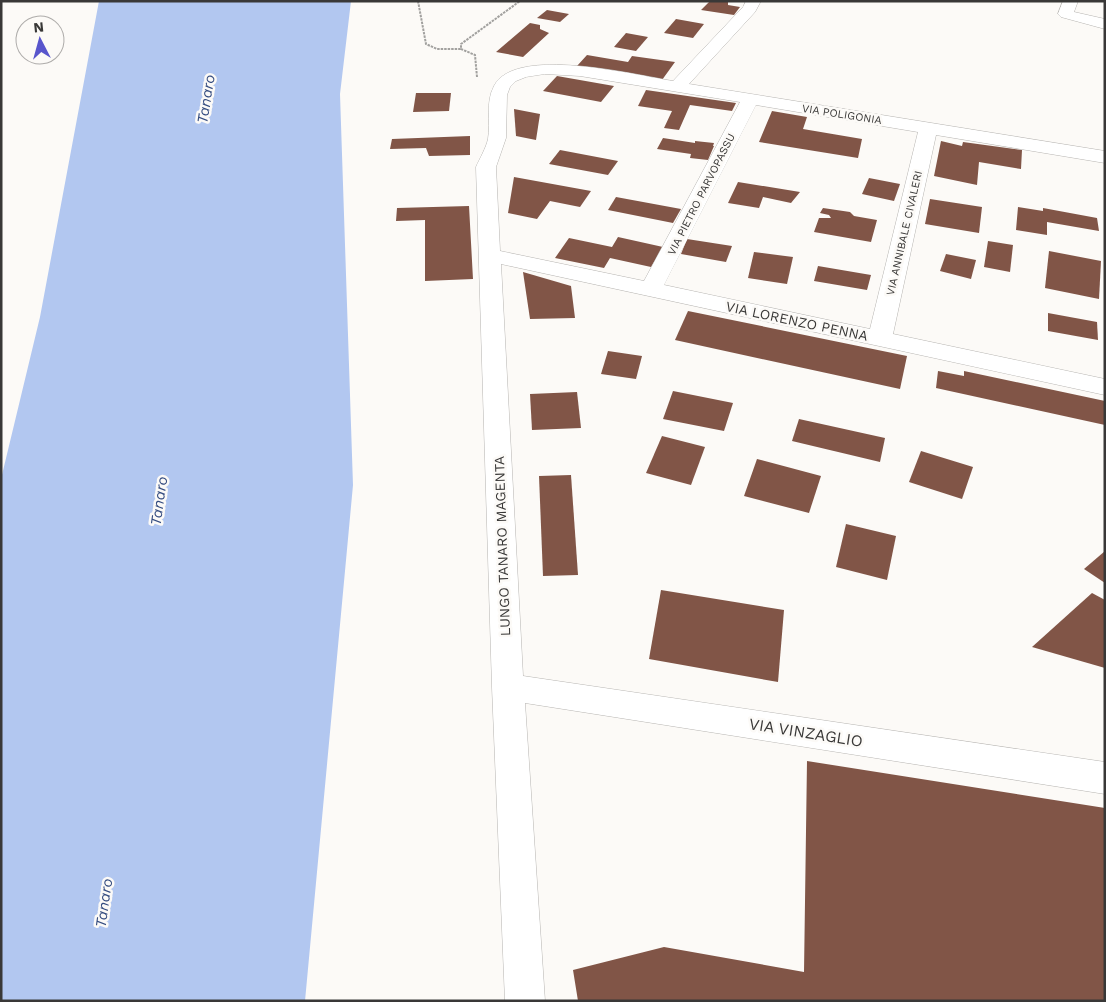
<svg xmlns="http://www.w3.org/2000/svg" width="1106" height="1002" viewBox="0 0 1106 1002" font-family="'Work Sans',sans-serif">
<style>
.water{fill:#b2c7f0}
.building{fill:#815547}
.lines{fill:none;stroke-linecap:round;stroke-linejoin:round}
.street-casing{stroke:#b6b4b1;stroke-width:1}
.path{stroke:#a2a19f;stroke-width:2;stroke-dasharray:2.5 1;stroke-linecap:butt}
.street{fill:#fff;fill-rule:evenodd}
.labels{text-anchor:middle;stroke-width:5;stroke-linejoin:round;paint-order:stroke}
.far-street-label{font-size:11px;fill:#393837;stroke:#fcfaf7}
.street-label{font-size:14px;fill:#393837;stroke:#fcfaf7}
.water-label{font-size:15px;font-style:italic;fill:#344c80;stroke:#fcfaf7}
.near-street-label{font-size:16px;fill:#393837;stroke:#fcfaf7}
</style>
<rect width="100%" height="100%" fill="#fcfaf7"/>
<polygon class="water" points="99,1 351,1 340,94 353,485 305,1001 1,1001 1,479 40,317"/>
<g class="building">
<polygon points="710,1 728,1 728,5 740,7 734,15 701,10"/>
<polygon points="547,10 569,14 560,22 537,18"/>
<polygon points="676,19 704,24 693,38 664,33"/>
<polygon points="530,23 540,25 540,29 549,33 523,57 496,52"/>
<polygon points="626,33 648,37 636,51 614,47"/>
<polygon points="587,55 628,62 632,56 675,62 662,80 577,66"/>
<polygon points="557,76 614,86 601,102 543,91"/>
<polygon points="646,90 736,103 732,111 690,105 679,130 664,128 672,111 638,106"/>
<polygon points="416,93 451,93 449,111 413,112"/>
<polygon points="514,109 540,114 536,140 516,136"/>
<polygon points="772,111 807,117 803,129 862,139 858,158 759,142"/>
<polygon points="470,136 470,155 429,156 426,148 390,149 392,139"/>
<polygon points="663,138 695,143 695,141 714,143 713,146 714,146 708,160 690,158 691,154 657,149"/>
<polygon points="941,141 962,146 963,142 1022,150 1021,169 979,162 977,185 934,176"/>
<polygon points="560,150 618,161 608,175 549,164"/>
<polygon points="514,177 591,191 580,207 550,201 537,219 508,213"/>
<polygon points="869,178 900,184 894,201 862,194"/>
<polygon points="738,182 800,192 791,203 763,197 759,208 728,203"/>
<polygon points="616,197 681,209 673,223 608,210"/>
<polygon points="930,199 982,207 979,233 925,224"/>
<polygon points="469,206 473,279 425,281 425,220 396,221 397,208"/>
<polygon points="1018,207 1043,211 1043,208 1097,218 1099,231 1047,222 1047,235 1016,230"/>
<polygon points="823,208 850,212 854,216 877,220 871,242 814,232 819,218 831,218 829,215 820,213"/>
<polygon points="618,237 663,247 651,267 610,258 604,268 555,258 569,238 612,247"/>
<polygon points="687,239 732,246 726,262 681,254"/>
<polygon points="988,241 1013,245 1010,272 984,267"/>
<polygon points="1049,251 1101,261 1099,299 1045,288"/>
<polygon points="754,252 793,257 787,284 748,278"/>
<polygon points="946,254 976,260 971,279 940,271"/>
<polygon points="818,266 871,275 867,290 814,281"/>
<polygon points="523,272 571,286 575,318 530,319"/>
<polygon points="688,311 907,356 900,389 675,340"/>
<polygon points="1048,313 1097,322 1098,340 1048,331"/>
<polygon points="608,351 642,356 636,379 601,374"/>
<polygon points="938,371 964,376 964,371 1105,401 1105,425 936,388"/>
<polygon points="673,391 733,403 724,431 663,419"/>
<polygon points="577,392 581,428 532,430 530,394"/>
<polygon points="799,419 885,438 880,462 792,441"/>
<polygon points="662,436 705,447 691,485 646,473"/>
<polygon points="921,451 973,467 962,499 909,482"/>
<polygon points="757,459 821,476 809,513 744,496"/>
<polygon points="571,475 578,575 543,576 539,476"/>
<polygon points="846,524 896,536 887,580 836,567"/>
<polygon points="1105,551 1105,583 1084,569"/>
<polygon points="661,590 784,610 778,682 649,659"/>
<polygon points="1092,593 1105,600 1105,668 1032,647"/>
<polygon points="807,761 1105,808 1105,1001 578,1001 573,970 664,947 804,972"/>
</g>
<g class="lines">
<defs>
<g id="street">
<path d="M746,1h15l-6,11 -66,72 416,67v12l-169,-28 -43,199 212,45v16l-604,-131 22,412 582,86v32l-580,-91 20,298h-40l-13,-314 -16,-520c4,-9 10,-19 12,-28 3,-18 -3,-36 6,-53 21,-41 141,-11 179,-5l70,-74zM545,74l35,2 160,26 -96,179 -144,-30 -4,-84 10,-29 1,-43 3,-8 6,-6 10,-4zM756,105l162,27 -48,197 -206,-44z"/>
<polygon points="1063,1 1078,1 1074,12 1105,19 1105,29 1061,17 1058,14"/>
</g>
</defs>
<use href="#street" class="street-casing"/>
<g class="path">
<polyline points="418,1 426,44 437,49 461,49"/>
<polyline points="477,77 475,55 461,49 461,44 520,1"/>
</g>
<use href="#street" class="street"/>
</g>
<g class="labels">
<g class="far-street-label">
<text transform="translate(842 114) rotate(9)" y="4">VIA POLIGONIA</text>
<text transform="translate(701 194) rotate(-63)" y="4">VIA PIETRO PARVOPASSU</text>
<text transform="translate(904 233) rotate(-77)" y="4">VIA ANNIBALE CIVALERI</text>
</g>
<g class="street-label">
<text transform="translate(797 321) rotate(12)" y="5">VIA LORENZO PENNA</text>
<text transform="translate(502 546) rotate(-92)" y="5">LUNGO TANARO MAGENTA</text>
</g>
<g class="water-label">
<text transform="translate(206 99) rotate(-81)" y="5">Tanaro</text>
<text transform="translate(159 501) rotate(-82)" y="5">Tanaro</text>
<text transform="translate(104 903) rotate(-82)" y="5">Tanaro</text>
</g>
<g class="near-street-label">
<text transform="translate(806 732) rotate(9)" y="6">VIA VINZAGLIO</text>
</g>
</g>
<rect width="1106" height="1002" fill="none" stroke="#393837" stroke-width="5"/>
<g transform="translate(40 40) rotate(354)"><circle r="24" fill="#fcfaf7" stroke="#aeacaa"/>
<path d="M0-4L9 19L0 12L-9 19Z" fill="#5855cc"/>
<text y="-8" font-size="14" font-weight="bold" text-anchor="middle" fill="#393837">N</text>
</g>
</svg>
